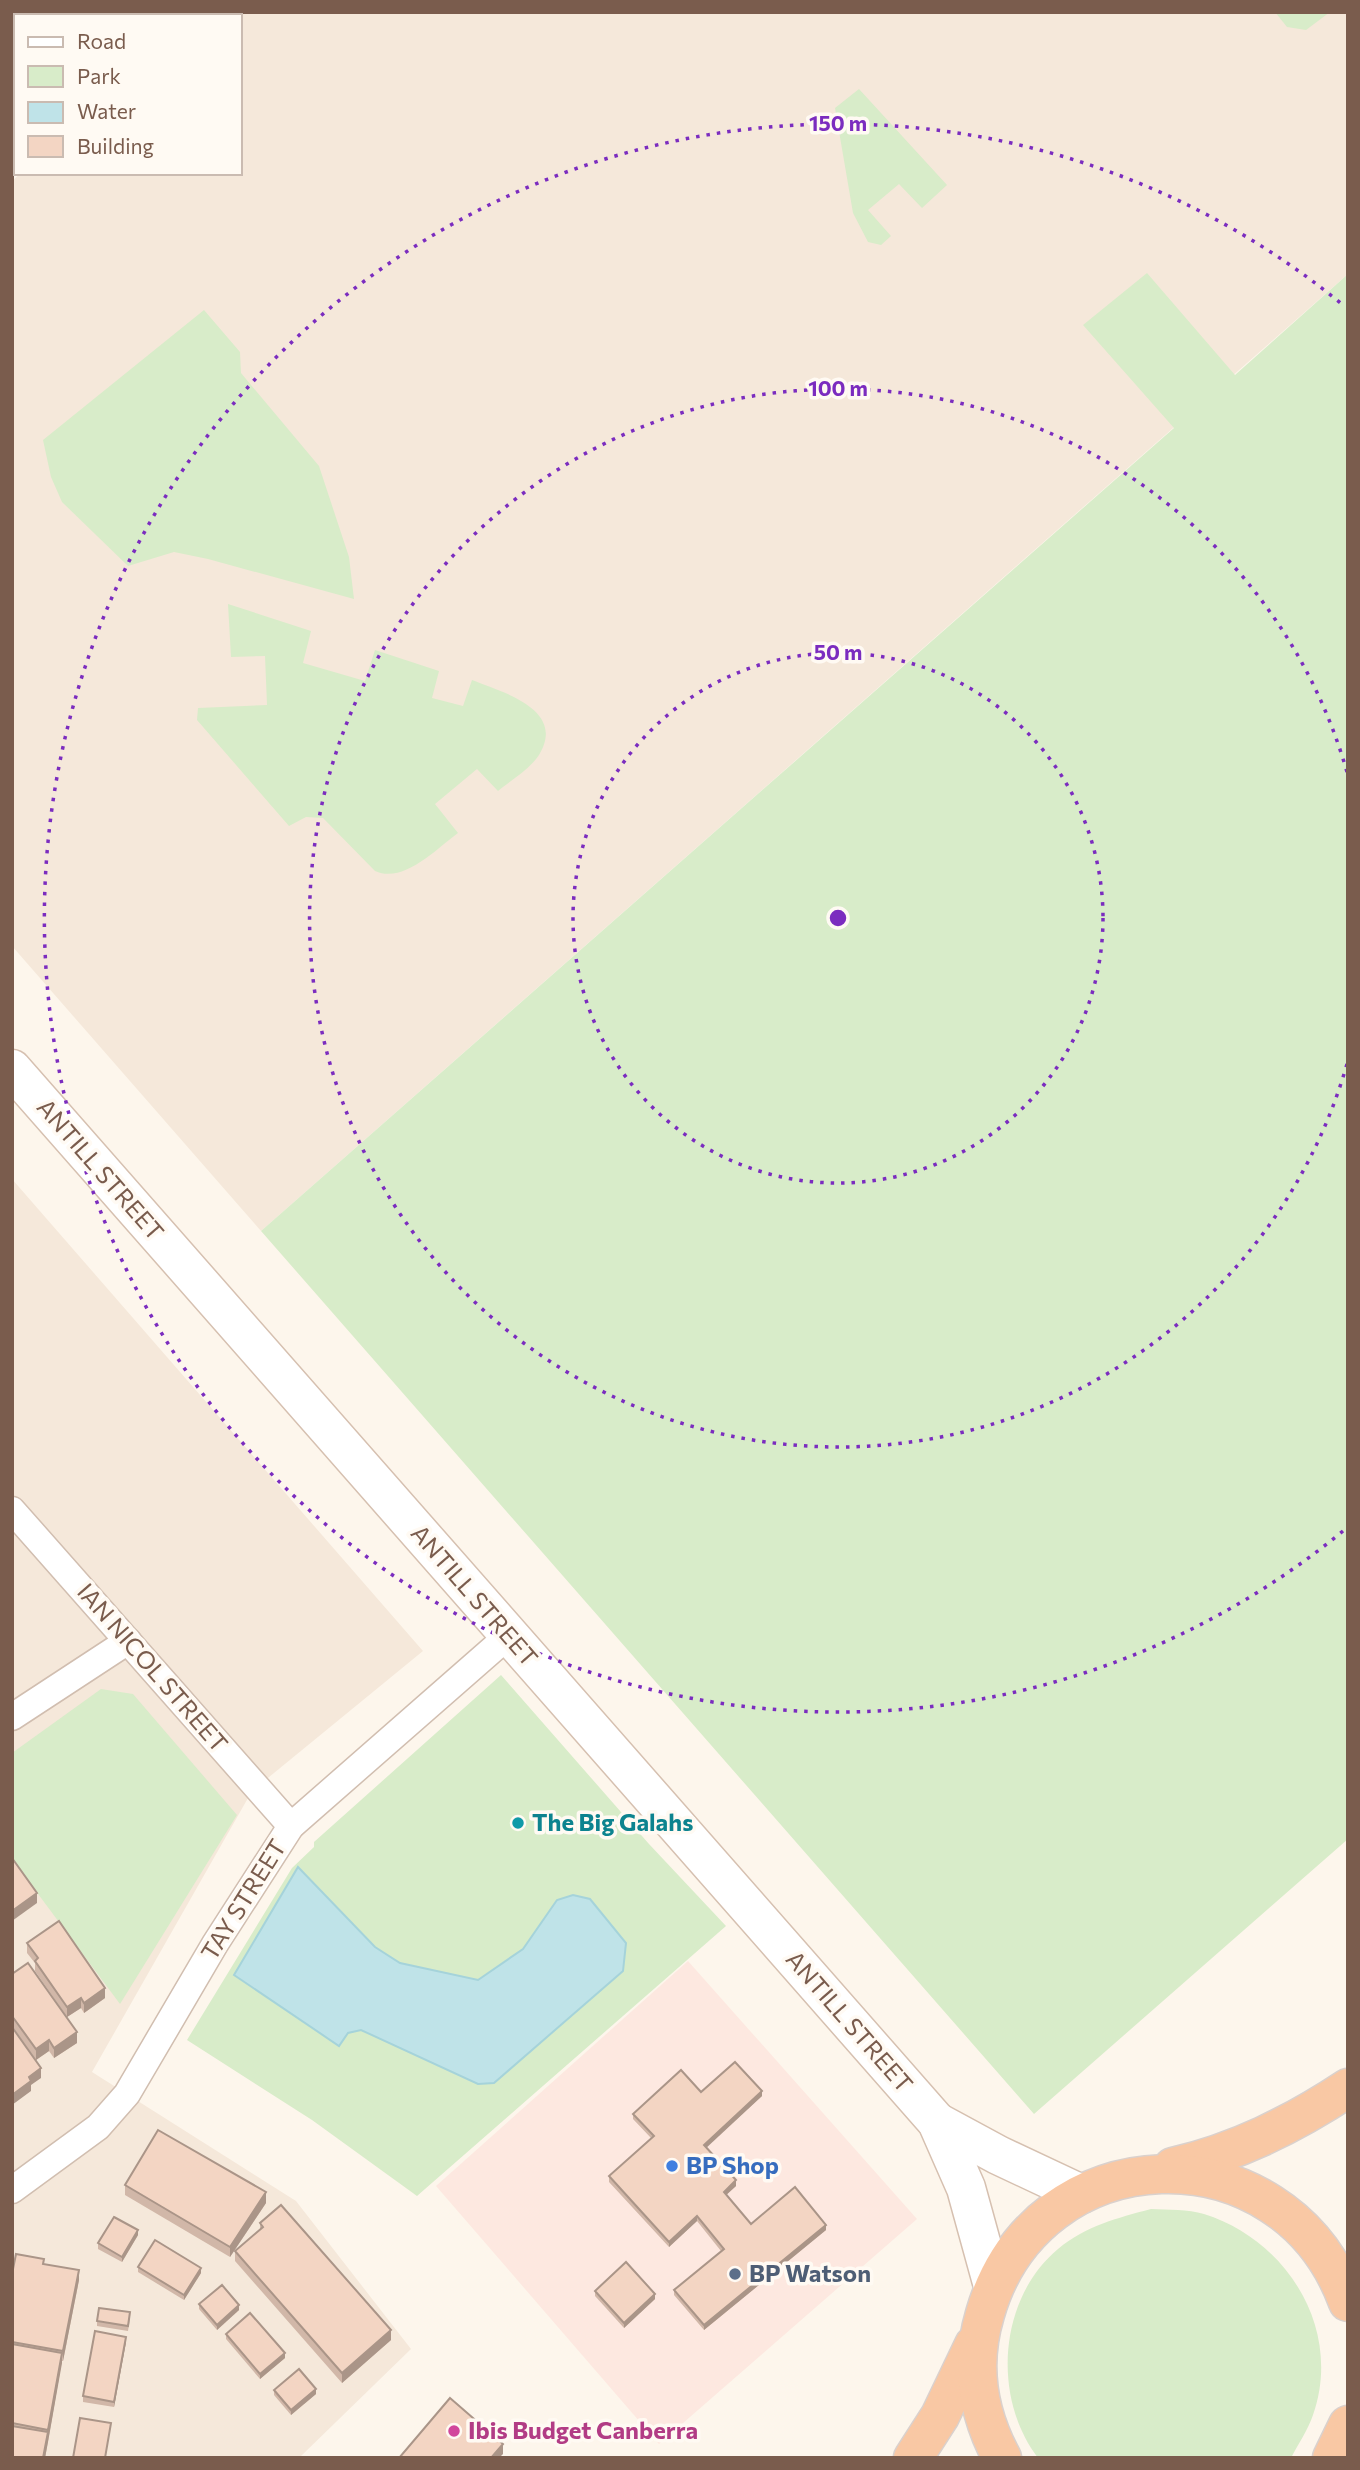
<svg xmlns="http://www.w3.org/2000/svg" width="1360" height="2470" viewBox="0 0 1360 2470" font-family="Commissioner,sans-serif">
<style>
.residential{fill:#f5e8da}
.commercial{fill:#fde8e0}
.green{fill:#d8ecc9}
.water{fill:#bfe3e8;stroke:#a5d3da;stroke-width:2}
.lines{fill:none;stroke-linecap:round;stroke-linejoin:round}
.minor-casing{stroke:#d1beb0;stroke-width:29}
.secondary-casing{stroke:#d6c0b0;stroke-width:41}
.trunk-casing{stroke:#dad1cd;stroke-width:41}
.minor{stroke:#fff;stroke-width:26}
.secondary{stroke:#fff;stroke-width:38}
.trunk{stroke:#f9c8a4;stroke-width:38}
.wall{fill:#d1b7a8}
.shaded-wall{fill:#aa9588}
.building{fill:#f3d5c3;stroke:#aa9588;stroke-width:2}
.ring{fill:none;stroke:#7b2cbf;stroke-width:3.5;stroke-dasharray:3.5 7}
.culture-dot{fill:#0f9aa8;stroke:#fffaf3;stroke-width:2.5}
.shop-dot{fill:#3f7fe0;stroke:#fffaf3;stroke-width:2.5}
.service-dot{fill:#5c6f8a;stroke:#fffaf3;stroke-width:2.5}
.hotel-dot{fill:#d1479c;stroke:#fffaf3;stroke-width:2.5}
.labels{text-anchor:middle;stroke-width:7;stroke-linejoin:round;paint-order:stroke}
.street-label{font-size:24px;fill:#7a5c4d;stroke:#fffaf3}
.culture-label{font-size:24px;font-weight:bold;fill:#0d838f;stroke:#fffaf3;text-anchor:start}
.shop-label{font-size:24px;font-weight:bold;fill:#366cbe;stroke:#fffaf3;text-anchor:start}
.service-label{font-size:24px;font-weight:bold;fill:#4e5e75;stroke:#fffaf3;text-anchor:start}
.hotel-label{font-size:24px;font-weight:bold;fill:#b23c85;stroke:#fffaf3;text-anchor:start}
.centre{fill:#7b2cbf;stroke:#fffaf3;stroke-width:3.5}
.ring-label{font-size:21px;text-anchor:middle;font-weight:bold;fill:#7b2cbf;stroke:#fffaf3;stroke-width:7;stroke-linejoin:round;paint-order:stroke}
</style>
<rect width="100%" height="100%" fill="#fdf6ec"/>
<g class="residential">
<polygon points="204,12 1348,12 1348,274 261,1231 12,946 12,181 21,173 240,173 240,16 200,16"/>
<polygon points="12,1179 423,1651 252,1791 92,2072 296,2201 411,2349 299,2458 12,2458"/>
</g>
<polygon class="commercial" points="688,1961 917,2219 659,2444 436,2186"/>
<g class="green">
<polygon points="1275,12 1330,12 1306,30 1287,27"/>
<polygon points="859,89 947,185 922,208 899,184 868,210 891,236 881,245 868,242 853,213 835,108"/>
<polygon points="1147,273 1235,375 1348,274 1348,1839 1034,2114 261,1231 1174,428 1083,325"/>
<polygon points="204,310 240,352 241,373 319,466 349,557 354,599 208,559 174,552 128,566 62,502 51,477 43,440"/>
<path d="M228,604l83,27 -8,32 62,18 10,-31 64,21 -7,27 31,8 9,-26c30,12 95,29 67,75 -9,14 -29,26 -41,36l-21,-22 -42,35 23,29c-22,16 -54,51 -83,38l-52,-53 -17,-1 -17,9 -92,-106 1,-12 69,-3 -2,-49 -34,1z"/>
<polygon points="501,1675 649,1844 726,1926 417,2196 312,2120 187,2040 292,1868 314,1847 314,1842"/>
<polygon points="101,1689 133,1694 237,1815 120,2004 12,1859 12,1753"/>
<path d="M1151,2209c17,1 37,0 53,5 83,26 139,115 109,201 -5,15 -15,29 -22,43h-253c-46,-60 -40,-159 20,-209 28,-23 59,-31 93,-40z"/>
</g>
<polygon class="water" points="298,1867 375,1947 400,1963 478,1980 523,1949 557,1900 573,1895 590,1899 626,1943 623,1971 494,2083 478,2084 361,2030 348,2033 339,2046 234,1975"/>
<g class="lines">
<defs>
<g id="minor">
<polyline points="78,16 82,12"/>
<polyline points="12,74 16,71"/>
<polyline points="12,1510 291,1826"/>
<polyline points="12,1717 128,1641"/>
<polyline points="12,2190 98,2127 127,2094 215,1944 291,1826 509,1635"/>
</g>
<g id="secondary">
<polyline points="12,1069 937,2122 966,2188 993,2286"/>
<polyline points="937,2122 998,2155 1081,2194"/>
</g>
<g id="trunk">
<path d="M1173,2167c64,-15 119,-42 175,-79"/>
<polyline points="913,2458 940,2416 974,2345"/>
<path d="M1002,2458c-25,-46 -32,-94 -17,-144 51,-180 298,-189 363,-12"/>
<polyline points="1332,2458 1348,2425"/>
</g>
</defs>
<use href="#minor" class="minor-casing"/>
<use href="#secondary" class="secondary-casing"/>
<use href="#trunk" class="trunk-casing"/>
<use href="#minor" class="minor"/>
<use href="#secondary" class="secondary"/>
<use href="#trunk" class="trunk"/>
</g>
<g class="wall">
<polygon points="27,1943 105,1998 84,2013 81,2008 67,2017 35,1971 35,1963 27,1953"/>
<polygon points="12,1974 77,2043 54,2058 49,2051 36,2060 12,2026"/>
<polygon points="701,2092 762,2096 706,2147 736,2186 726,2195 751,2224 826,2230 704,2330 674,2295 674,2290 721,2251 697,2221 669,2247 609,2182 609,2176 651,2138 633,2119 633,2114"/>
<polygon points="125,2185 266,2203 230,2257 125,2195"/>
<polygon points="260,2223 391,2340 342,2383 235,2261 235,2251 260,2230"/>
<polygon points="138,2235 122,2262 98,2249 98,2243"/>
<polygon points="44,2264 79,2280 63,2361 62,2361 45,2458 12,2458 12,2274"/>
<polygon points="138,2267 201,2273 184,2300 138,2272"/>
<polygon points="595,2291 655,2299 624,2328 595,2296"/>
<polygon points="199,2304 239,2310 217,2330 199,2309"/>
<polygon points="130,2318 128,2331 97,2326 97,2321"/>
<polygon points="226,2334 285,2358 260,2379 226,2339"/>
<polygon points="126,2342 114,2407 83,2402 83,2396"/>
<polygon points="274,2390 316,2394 291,2415 274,2395"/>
</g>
<g class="shaded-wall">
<polygon points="37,1893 37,1903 12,1921 12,1911"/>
<polygon points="105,1988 105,1998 84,2013 84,2003"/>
<polygon points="81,1998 81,2008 67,2017 67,2007"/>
<polygon points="77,2032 77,2043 54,2058 54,2048"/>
<polygon points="49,2040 49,2051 36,2060 36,2049"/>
<polygon points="41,2068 41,2078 31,2085 31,2091 12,2105 12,2095 29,2077"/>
<polygon points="762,2091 762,2096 704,2150 704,2145"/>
<polygon points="736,2180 736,2186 724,2197 724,2192"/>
<polygon points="266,2192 266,2203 230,2257 230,2247"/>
<polygon points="697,2216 697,2221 669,2247 669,2242"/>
<polygon points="826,2225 826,2230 704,2330 704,2325"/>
<polygon points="138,2230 138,2235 122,2262 122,2257"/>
<polygon points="201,2268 201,2273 184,2300 184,2295"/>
<polygon points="79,2270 79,2280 63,2361 63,2351"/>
<polygon points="655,2294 655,2299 624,2328 624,2323"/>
<polygon points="239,2305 239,2310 217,2330 217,2325"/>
<polygon points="391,2330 391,2340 342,2383 342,2373"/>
<polygon points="126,2337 126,2342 114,2407 114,2402"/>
<polygon points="62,2353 62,2363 48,2442 45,2458 43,2458"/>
<polygon points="285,2353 285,2358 260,2379 260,2374"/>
<polygon points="316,2389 316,2394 291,2415 291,2410"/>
<polygon points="503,2444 503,2454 499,2458 491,2458"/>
</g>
<g class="building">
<polygon points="12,1858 37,1893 12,1911"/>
<polygon points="59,1921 105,1988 84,2003 81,1998 67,2007 35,1961 38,1958 27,1943"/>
<polygon points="28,1963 77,2032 54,2048 49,2040 36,2049 12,2016 12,1974"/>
<polygon points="12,2027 41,2068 29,2077 31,2081 12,2095"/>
<polygon points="735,2062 762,2091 704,2145 736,2180 724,2192 751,2224 795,2187 826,2225 704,2325 674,2290 724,2249 697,2216 669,2242 609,2176 654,2136 633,2114 681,2070 701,2092"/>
<polygon points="158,2130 266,2192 230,2247 125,2185"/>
<polygon points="281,2205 391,2330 342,2373 235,2251 263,2227 260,2223"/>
<polygon points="114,2217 138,2230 122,2257 98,2243"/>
<polygon points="155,2240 201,2268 184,2295 138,2267"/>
<polygon points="16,2254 44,2259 43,2264 79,2270 63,2351 12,2342 12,2274"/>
<polygon points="626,2262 655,2294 624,2323 595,2291"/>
<polygon points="222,2285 239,2305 217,2325 199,2304"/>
<polygon points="99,2308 130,2312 128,2326 97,2321"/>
<polygon points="250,2313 285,2353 260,2374 226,2334"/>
<polygon points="95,2331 126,2337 114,2402 83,2396"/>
<polygon points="12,2344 62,2353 48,2430 12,2423"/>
<polygon points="299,2369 316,2389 291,2410 274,2390"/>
<polygon points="450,2398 503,2444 491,2458 399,2458"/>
<polygon points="80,2418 111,2423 105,2458 73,2458"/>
<polygon points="12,2426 48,2432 43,2458 12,2458"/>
</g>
<g class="ring">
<circle cx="838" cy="918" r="265"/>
<path d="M1347 1064A529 529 0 1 1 1347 772"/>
<path d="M1343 1531A794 794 0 1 1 1343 305"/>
</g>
<circle class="culture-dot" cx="518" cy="1823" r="7"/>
<circle class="shop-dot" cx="672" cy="2166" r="7"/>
<circle class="service-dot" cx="735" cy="2274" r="7"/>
<circle class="hotel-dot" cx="454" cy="2431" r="7"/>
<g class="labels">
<g class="street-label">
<text transform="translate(100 1170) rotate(49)" y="8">ANTILL STREET</text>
<text transform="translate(474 1596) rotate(49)" y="8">ANTILL STREET</text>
<text transform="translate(152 1668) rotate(49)" y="8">IAN NICOL STREET</text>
<text transform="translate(244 1900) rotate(-58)" y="8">TAY STREET</text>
<text transform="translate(849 2022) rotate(49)" y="8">ANTILL STREET</text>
</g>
<g class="culture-label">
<text x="532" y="1831">The Big Galahs</text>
</g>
<g class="shop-label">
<text x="686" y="2174">BP Shop</text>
</g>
<g class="service-label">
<text x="749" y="2282">BP Watson</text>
</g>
<g class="hotel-label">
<text x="468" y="2439">Ibis Budget Canberra</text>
</g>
</g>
<circle cx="838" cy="918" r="10" class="centre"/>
<g class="ring-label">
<text x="838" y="131">150 m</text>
<text x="838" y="396">100 m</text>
<text x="838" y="660">50 m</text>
</g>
<rect width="1360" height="2470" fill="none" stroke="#7a5c4d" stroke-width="28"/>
<rect x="14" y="14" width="228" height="161" fill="#fffaf3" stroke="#cabbb1" stroke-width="2"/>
<rect x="28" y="37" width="35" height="10" fill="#ffffff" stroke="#cabbb1" stroke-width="2"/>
<text x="77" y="49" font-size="21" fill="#7a5c4d">Road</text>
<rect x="28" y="66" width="35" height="21" fill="#d8ecc9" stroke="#cabbb1" stroke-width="2"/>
<text x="77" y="84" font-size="21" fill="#7a5c4d">Park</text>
<rect x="28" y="102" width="35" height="21" fill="#bfe3e8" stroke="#cabbb1" stroke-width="2"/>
<text x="77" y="119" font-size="21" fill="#7a5c4d">Water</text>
<rect x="28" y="136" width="35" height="21" fill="#f3d5c3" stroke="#cabbb1" stroke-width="2"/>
<text x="77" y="154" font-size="21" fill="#7a5c4d">Building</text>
</svg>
